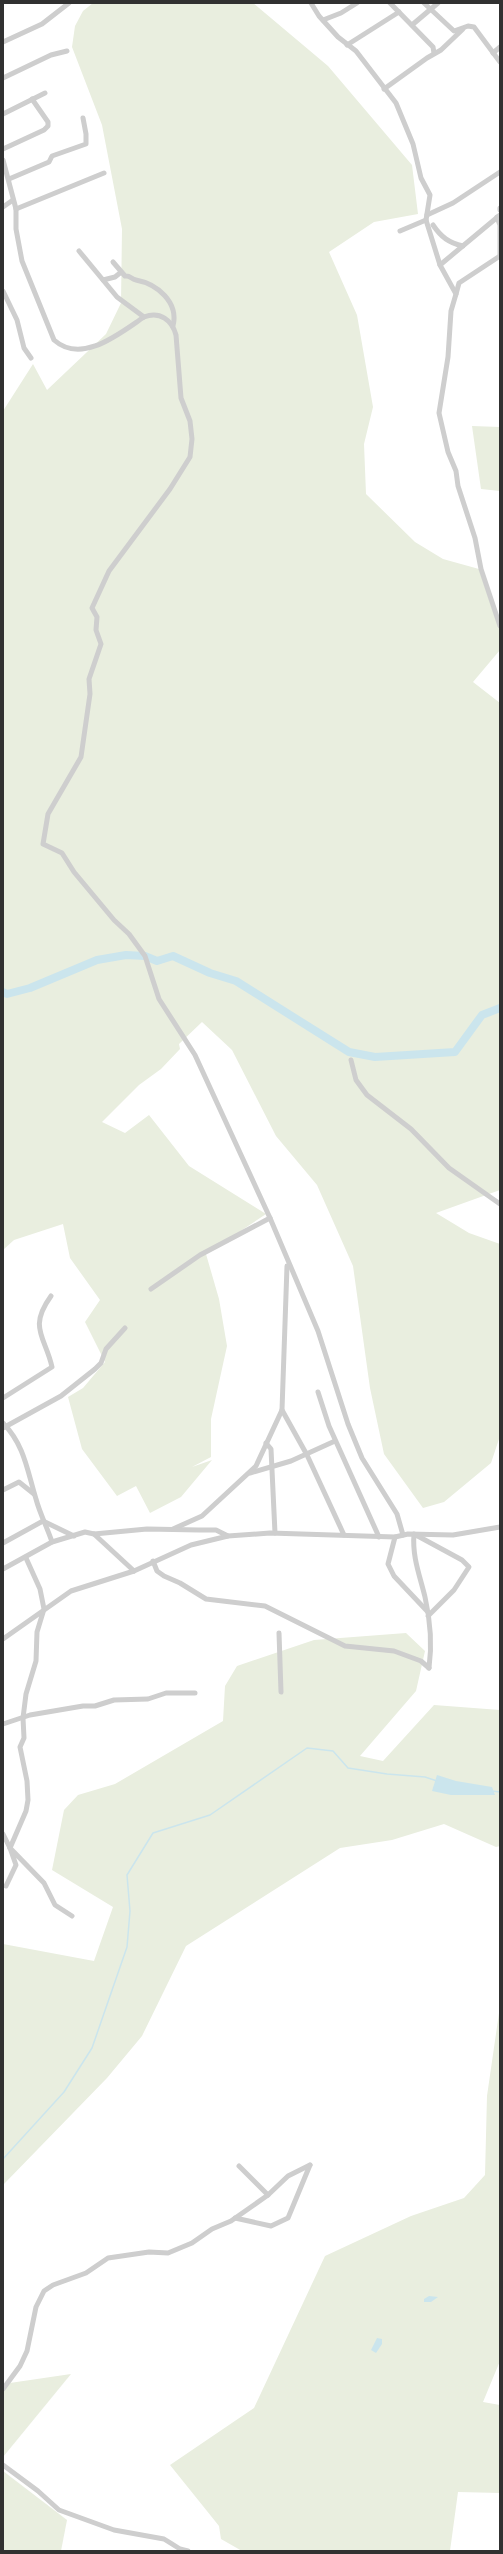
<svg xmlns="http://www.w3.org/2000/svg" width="503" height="2554" viewBox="0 0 503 2554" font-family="'Golos Text',sans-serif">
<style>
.green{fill:#e9eedf}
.water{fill:#cbe5ed}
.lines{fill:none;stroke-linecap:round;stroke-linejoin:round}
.stream{stroke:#cbe5ed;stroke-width:1.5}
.river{stroke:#cbe5ed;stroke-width:8}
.minor{stroke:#cecece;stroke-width:5}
</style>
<rect width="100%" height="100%" fill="#fff"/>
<g class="green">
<polygon points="93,3 253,3 328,66 412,165 418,214 374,222 329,252 357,315 373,407 364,444 366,494 415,542 443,559 479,569 500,628 500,650 473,682 500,703 500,1190 436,1213 469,1233 500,1244 500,1436 491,1463 444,1502 423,1508 384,1454 370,1388 353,1266 317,1185 276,1136 232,1050 202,1022 179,1044 180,1049 161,1069 139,1085 102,1122 125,1133 149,1115 189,1166 266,1214 206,1254 219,1299 227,1346 211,1419 211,1457 192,1467 212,1460 181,1497 150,1513 136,1486 117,1496 82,1449 68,1397 83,1388 105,1362 85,1322 100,1300 70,1258 63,1224 14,1240 3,1250 3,411 33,364 47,390 106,334 121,303 122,229 102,125 72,47 75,26 83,11"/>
<polygon points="472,426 500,427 500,491 481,489"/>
<polygon points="406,1633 425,1651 416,1691 360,1756 383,1761 434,1705 500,1710 500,1846 496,1847 444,1824 392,1840 340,1848 186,1946 142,2036 107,2078 3,2185 3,1944 94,1961 113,1907 52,1870 64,1810 78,1795 115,1784 223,1721 225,1686 237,1666 314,1640"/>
<polygon points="500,2006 500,2361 483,2402 500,2405 500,2493 458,2492 450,2551 242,2551 221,2539 219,2526 170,2465 254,2408 325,2256 411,2216 464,2198 485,2175 487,2096"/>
<polygon points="71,2374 3,2457 3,2384"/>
<polygon points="3,2471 67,2520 61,2551 3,2551"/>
</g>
<g class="water">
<polygon points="437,1775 456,1781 492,1787 495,1795 451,1795 432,1791"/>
<polygon points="429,2296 438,2297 431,2302 424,2302 424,2299"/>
<polygon points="377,2338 382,2339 382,2344 376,2353 371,2350"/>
</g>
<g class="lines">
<g class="stream">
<polyline points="492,1791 500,1792"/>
<polyline points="3,2159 64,2092 92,2048 127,1947 130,1911 127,1875 153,1833 210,1815 307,1748 333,1751 348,1768 387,1774 425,1777 437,1781"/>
</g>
<polyline class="river" points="3,992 7,994 30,988 97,960 126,955 145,956 157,961 173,956 210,973 236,981 349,1052 375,1057 455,1052 482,1015 500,1008"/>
<g class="minor">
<polyline points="311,3 319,16 338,37 356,51 396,103 413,144 421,178 430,195 426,220 440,265 456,294 451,311 448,357 439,413 448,452 456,471 458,486 475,538 481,569 500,626"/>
<polyline points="390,3 433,47 434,53"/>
<polyline points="424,3 454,31 468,26 474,27 500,62"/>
<polyline points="323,20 341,13 357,3"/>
<polyline points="412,25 438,3"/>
<polyline points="3,42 42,24 69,3"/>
<polyline points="347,45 399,12"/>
<polyline points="493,53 500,47"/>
<polyline points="3,78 51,55 67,51"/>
<polyline points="384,89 427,58 441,50 463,29"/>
<polyline points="3,114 45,93"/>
<polyline points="3,149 44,130 48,126 48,122 32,99"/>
<path d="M3,160l13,49v20l6,32 32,79c28,25 66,-7 90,-23 16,-6 28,3 32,18l5,63 9,23 2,18 -2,18 -20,32 -61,82 -17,37 5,9 -1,13 5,14 -12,35 1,15 -9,63 -33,57 -5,30 19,9 12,19 40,48 15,14 16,22 14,43 36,56 75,163 48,113 30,93 14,34 35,56 6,21"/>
<polyline points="9,179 49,162 52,156 86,144 86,134 83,118"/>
<polyline points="3,207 13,200"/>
<polyline points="500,208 500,210"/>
<polyline points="16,209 104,173"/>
<polyline points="427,215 453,203 500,172"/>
<polyline points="497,217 500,225 500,257"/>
<path d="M433,225c8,12 16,18 30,21"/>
<polyline points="400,231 426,220"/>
<polyline points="79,251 103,280 115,277 120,273"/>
<path d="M113,262l12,14c5,-1 6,3 11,4 21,4 43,22 37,46"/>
<polyline points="440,265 500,215"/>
<polyline points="103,280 117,297 144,317"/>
<polyline points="3,291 17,320 24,348 31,358"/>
<polyline points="456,294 459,283 500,256"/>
<polyline points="351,1060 356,1080 367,1095 411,1129 449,1168 500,1204"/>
<polyline points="151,1289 200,1255 270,1218"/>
<polyline points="318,1392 329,1426 379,1537"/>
<path d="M3,1398l49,-31c-7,-31 -24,-39 -1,-71"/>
<polyline points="282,1410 307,1455 344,1535"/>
<path d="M3,1423c22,23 24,47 33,76 4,15 11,28 16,43"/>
<polyline points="3,1428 61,1396 95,1369 101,1363 106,1349 125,1328"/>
<polyline points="266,1443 271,1449 275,1533"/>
<polyline points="250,1473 291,1461 335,1441"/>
<polyline points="3,1490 19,1482 34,1494"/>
<polyline points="173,1529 202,1516 256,1466 282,1410 287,1266"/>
<polyline points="94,1534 134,1571"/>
<polyline points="395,1537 388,1564 394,1576 427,1611"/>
<polyline points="3,1543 43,1521 74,1536"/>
<polyline points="153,1561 157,1571 164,1576 180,1583 206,1599 265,1606 345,1646 394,1651 421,1661 429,1668"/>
<polyline points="3,1569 52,1542 85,1532 94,1534 147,1529 199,1530 216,1530 228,1536"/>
<path d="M428,1616l26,-26 15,-23 -7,-7 -48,-26c-2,23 6,42 11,63 5,22 7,49 4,71"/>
<polyline points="279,1633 281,1692"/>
<polyline points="3,1639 71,1591 134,1571 191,1545 228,1536 270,1533 395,1537 408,1534 453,1535 500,1527"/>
<polyline points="3,1724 30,1715 83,1706 95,1706 114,1700 148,1699 166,1693 195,1693"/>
<polyline points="3,1834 10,1848"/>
<polyline points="10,1848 26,1811 28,1800 27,1781 20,1747 24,1738 23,1718 26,1694 36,1661 37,1632 44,1609 40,1589 26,1558"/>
<polyline points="6,1886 16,1865 10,1848 44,1883 55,1905 72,1916"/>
<polyline points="239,2166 268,2195"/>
<polyline points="235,2218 271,2226 288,2218 310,2165"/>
<polyline points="3,2389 20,2366 27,2351 36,2307 44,2291 53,2285 86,2273 108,2258 149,2252 168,2253 192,2243 212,2229 231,2221 268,2195 288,2176 310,2165"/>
<polyline points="3,2465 38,2491 59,2510 114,2530 164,2539 180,2549 188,2551"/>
</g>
</g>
<rect width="503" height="2554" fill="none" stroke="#313131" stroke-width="8"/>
</svg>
